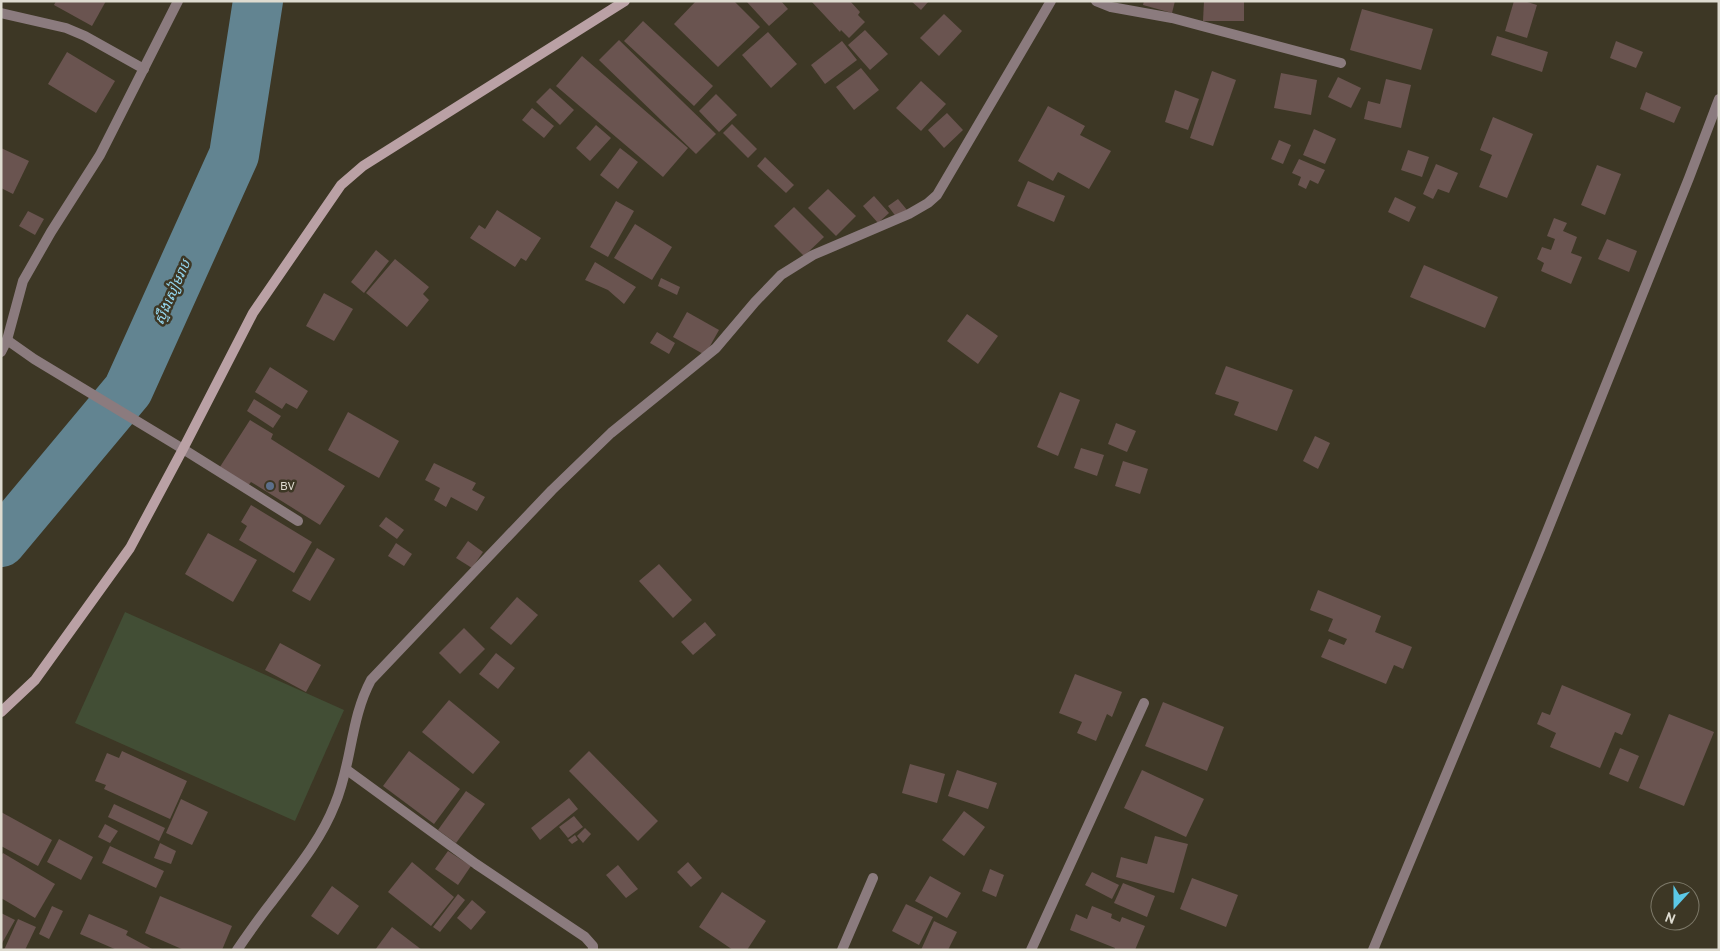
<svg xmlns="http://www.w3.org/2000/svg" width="1720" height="951" viewBox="0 0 1720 951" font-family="Overpass,'Noto Sans Khmer',sans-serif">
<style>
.green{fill:#424e35}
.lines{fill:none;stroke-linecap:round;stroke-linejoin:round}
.river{stroke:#628491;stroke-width:50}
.building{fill:#6a5450}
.lane{stroke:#8b7b7e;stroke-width:10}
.street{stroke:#8b7b7e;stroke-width:10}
.secondary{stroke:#baa1a5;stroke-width:10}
.service-dot{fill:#5c6f8a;stroke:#3d3725;stroke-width:2}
.labels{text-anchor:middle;stroke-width:5;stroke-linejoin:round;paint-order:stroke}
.poi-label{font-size:12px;fill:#dedbd0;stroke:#3d3725;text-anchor:start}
.water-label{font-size:14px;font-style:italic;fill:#94d5ed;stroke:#3d3725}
</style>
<rect width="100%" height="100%" fill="#3d3725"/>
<polygon class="green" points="125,612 344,710 295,821 75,723"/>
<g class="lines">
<polyline class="river" points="1,542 128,390 234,155 258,1"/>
</g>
<g class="building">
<polygon points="56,1 106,1 92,26 54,5"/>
<polygon points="696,1 734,1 760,27 718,67 674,24"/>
<polygon points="746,1 781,1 788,9 769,26"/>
<polygon points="811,1 850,1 860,12 858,15 865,22 849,38 841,30 840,32"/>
<polygon points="911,1 929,1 921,10"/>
<polygon points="1144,1 1175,1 1172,13 1143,5"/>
<polygon points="1204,1 1244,1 1244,21 1203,21"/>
<polygon points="1514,1 1524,1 1537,5 1527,38 1505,31"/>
<polygon points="1362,9 1433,29 1421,70 1350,50"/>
<polygon points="944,14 962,31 939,56 920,38"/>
<polygon points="643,21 713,86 694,106 624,41"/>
<polygon points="865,30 888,54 870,70 848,45"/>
<polygon points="768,32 797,64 771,88 742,55"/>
<polygon points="1497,36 1548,52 1542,72 1491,55"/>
<polygon points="619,40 716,134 696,154 599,60"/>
<polygon points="842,41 857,60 825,84 811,65"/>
<polygon points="1616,41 1643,52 1636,68 1610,58"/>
<polygon points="67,52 115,81 96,113 48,84"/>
<polygon points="582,56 688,148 663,177 556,86"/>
<polygon points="861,68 879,90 854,110 836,87"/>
<polygon points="1212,71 1236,80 1213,146 1190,138"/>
<polygon points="1281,73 1317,80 1311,115 1274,108"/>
<polygon points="1338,77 1361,88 1351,108 1328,97"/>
<polygon points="1386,79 1411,85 1401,128 1364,119 1368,101 1380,104"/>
<polygon points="921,81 946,104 921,131 896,108"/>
<polygon points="550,88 574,110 560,125 536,102"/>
<polygon points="1175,90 1199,99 1188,130 1165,122"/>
<polygon points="1646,92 1681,107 1674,123 1640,109"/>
<polygon points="716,94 737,115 719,132 699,111"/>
<polygon points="1048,106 1085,126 1080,135 1111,151 1089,189 1058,172 1053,181 1018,161"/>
<polygon points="532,108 554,126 544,138 522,120"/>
<polygon points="947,113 963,130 944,148 928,130"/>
<polygon points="1493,117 1533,134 1507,198 1479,187 1492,155 1480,150"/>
<polygon points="732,124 757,149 748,158 723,133"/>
<polygon points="596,125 611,138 590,161 576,148"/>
<polygon points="1314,129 1336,139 1325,164 1303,155"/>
<polygon points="1279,140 1291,145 1283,164 1271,159"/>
<polygon points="1,148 29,161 13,194 1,188"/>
<polygon points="620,148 638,162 618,189 600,175"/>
<polygon points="1408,150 1429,157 1422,177 1401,170"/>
<polygon points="765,157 794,185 786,193 757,166"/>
<polygon points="1299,159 1325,170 1318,184 1310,180 1306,189 1298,185 1301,177 1292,173"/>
<polygon points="1436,164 1458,173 1449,193 1438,189 1433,199 1423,194"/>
<polygon points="1597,165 1621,174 1605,215 1581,205"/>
<polygon points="1028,181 1065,196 1054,222 1017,206"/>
<polygon points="828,189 856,216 836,236 808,208"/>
<polygon points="874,196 889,213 878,223 863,206"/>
<polygon points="1395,197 1416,207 1409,222 1388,212"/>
<polygon points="898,199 907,210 897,218 888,206"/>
<polygon points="616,201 634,211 608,257 590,247"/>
<polygon points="794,207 824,237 804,256 774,226"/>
<polygon points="497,210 541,238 526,261 521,258 515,267 470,238 479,225 485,229"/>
<polygon points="28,211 44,219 35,235 19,226"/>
<polygon points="1554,218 1567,223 1563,231 1577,237 1571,253 1582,257 1571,284 1541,271 1544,263 1537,259 1542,247 1551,250 1555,239 1547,236"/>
<polygon points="635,224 672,247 652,280 614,258"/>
<polygon points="1607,239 1637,251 1629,272 1598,259"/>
<polygon points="376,250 389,261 364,293 351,282"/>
<polygon points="395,259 429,287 423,294 429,300 407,327 366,293"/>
<polygon points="595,262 636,287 624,304 608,290 585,280"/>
<polygon points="1424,265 1498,297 1485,328 1410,297"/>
<polygon points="661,278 680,287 677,295 658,286"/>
<polygon points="324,293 353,309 334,341 306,326"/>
<polygon points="687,312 719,330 705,355 673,337"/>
<polygon points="967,314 998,336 978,364 947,341"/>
<polygon points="657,332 675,343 669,354 650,343"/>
<polygon points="1226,366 1293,390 1277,431 1234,415 1239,402 1215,394"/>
<polygon points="270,367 308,391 297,409 286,403 282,409 255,392"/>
<polygon points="1060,392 1080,400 1058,456 1037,447"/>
<polygon points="254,399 281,416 273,428 247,411"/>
<polygon points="348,412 399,441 379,478 328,450"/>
<polygon points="250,420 273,434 271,439 345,486 320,525 251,482 246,488 218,470"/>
<polygon points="1116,423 1136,431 1127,452 1108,444"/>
<polygon points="1315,436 1330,443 1318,469 1303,461"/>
<polygon points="1081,448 1104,455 1097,476 1074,468"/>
<polygon points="1123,461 1148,469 1140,494 1115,486"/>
<polygon points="434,463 476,483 472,490 485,497 477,511 451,497 446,507 434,500 440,488 425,480"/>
<polygon points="251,505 312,542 294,573 239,540 247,526 241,522"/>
<polygon points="386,517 404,530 397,539 379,526"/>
<polygon points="208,533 257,560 233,602 185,574"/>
<polygon points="468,541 483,552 472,568 456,558"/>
<polygon points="396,543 412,554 404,566 388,556"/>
<polygon points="317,548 335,559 310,601 292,591"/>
<polygon points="659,564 692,600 673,618 639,581"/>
<polygon points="1318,590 1381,616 1375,632 1412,647 1403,669 1394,665 1386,684 1321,657 1329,639 1344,645 1347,639 1328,631 1333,619 1310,610"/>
<polygon points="517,597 538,615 511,645 490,628"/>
<polygon points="705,622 716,635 693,655 681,642"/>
<polygon points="464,628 485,649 460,674 439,653"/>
<polygon points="280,643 321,665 306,692 265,670"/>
<polygon points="496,653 515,668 498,689 479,674"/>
<polygon points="1075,674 1122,692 1112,717 1107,714 1096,741 1077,733 1082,722 1059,713"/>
<polygon points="1562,685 1631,714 1622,735 1615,732 1600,768 1550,747 1556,733 1537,724 1542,712 1550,715"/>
<polygon points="449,700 500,742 473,774 422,732"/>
<polygon points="1163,702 1224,727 1207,771 1145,746"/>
<polygon points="1669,714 1714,732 1684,806 1639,788"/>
<polygon points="1620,748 1639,756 1628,782 1609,774"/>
<polygon points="122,751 187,781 170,819 104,789 106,785 95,781 107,753 119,758"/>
<polygon points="409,751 460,789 434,824 383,786"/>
<polygon points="589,751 658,821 638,841 569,771"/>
<polygon points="910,764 945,774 937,803 902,793"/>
<polygon points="957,770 997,783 988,809 948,796"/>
<polygon points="1142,770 1204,799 1186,837 1124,808"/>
<polygon points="466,791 485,804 456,843 438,830"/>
<polygon points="569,798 578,809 540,840 531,828"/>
<polygon points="181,799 208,812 192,845 166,833"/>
<polygon points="114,804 165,828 159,841 108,817"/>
<polygon points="964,811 985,827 964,856 942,840"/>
<polygon points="1,812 52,840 38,866 1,846"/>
<polygon points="574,816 583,827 568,838 559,827"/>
<polygon points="105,824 118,831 110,843 98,837"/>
<polygon points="585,828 591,834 583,843 577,836"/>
<polygon points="575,835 578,840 572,844 568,840"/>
<polygon points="1155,836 1188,844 1174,893 1116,877 1121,857 1147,864"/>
<polygon points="59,839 93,857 81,880 47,862"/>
<polygon points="160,843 176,851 171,864 154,858"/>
<polygon points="110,846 164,871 156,888 102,863"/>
<polygon points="448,851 471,866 458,885 435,869"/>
<polygon points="3,853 55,884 35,918 1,898 1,856"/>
<polygon points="412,862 454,897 431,926 388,892"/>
<polygon points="688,862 702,878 691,887 677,872"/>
<polygon points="618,865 638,889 626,898 606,875"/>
<polygon points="990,869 1004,875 996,897 982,891"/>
<polygon points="1092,872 1119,885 1112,899 1085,885"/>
<polygon points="930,876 961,893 947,918 915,901"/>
<polygon points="1192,878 1238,895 1226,927 1180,909"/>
<polygon points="1123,883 1155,896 1147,917 1114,903"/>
<polygon points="332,886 359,906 338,935 311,916"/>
<polygon points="722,892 766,921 747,950 733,950 699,927"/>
<polygon points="458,894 465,900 440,932 433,927"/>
<polygon points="160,896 232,926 222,950 184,950 145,933"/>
<polygon points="472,900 486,912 471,930 457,918"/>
<polygon points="906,904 933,917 919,945 892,931"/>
<polygon points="52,906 63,911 49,939 39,934"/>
<polygon points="1092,906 1112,914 1111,918 1120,922 1122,917 1145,926 1135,950 1115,950 1115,948 1070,930 1076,914 1087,919"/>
<polygon points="1,913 15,920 1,945"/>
<polygon points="89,914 128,931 126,935 154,950 117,950 80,934"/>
<polygon points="18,919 36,927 25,950 4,950"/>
<polygon points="934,921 957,932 948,950 921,950"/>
<polygon points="392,927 422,950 375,950"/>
</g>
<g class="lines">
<polyline class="lane" points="183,449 298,521"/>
<g class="street">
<polyline points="1096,1 1111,7 1172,18 1341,63"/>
<polyline points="1,13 66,28 85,36 144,69"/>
<polyline points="7,340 34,359 183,449"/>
<polyline points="1,352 7,340 23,281 51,232 100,155 178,1"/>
<polyline points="347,770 476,864 585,937 593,946 593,950"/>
<path d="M237,950c11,-16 22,-32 34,-47 24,-32 49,-61 64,-99 17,-40 15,-85 36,-124l181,-190 59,-57 105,-85 39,-46 26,-27 32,-20 96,-41 19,-11 9,-8 114,-194"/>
<polyline points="842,950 873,878"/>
<polyline points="1031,950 1144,703"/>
<polyline points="1373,950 1540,549 1689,178 1719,99"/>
</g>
<polyline class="secondary" points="1,712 35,680 130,548 183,449 253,313 341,185 363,166 625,1"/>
</g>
<circle class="service-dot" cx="270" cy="486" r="5"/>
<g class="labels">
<g class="poi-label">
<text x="280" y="490">BV</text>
</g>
<g class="water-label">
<text transform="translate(172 292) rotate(-66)" y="5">ស្ទឹងសៀមរាប</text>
</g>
</g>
<rect width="1720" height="951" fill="none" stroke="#dedbd0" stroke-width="5"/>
<g transform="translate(1675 906) rotate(201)"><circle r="24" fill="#3d3725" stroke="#7d7969"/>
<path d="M0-4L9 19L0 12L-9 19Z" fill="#5bc8e7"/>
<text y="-8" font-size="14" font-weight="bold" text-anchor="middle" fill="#dedbd0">N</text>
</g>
</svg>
